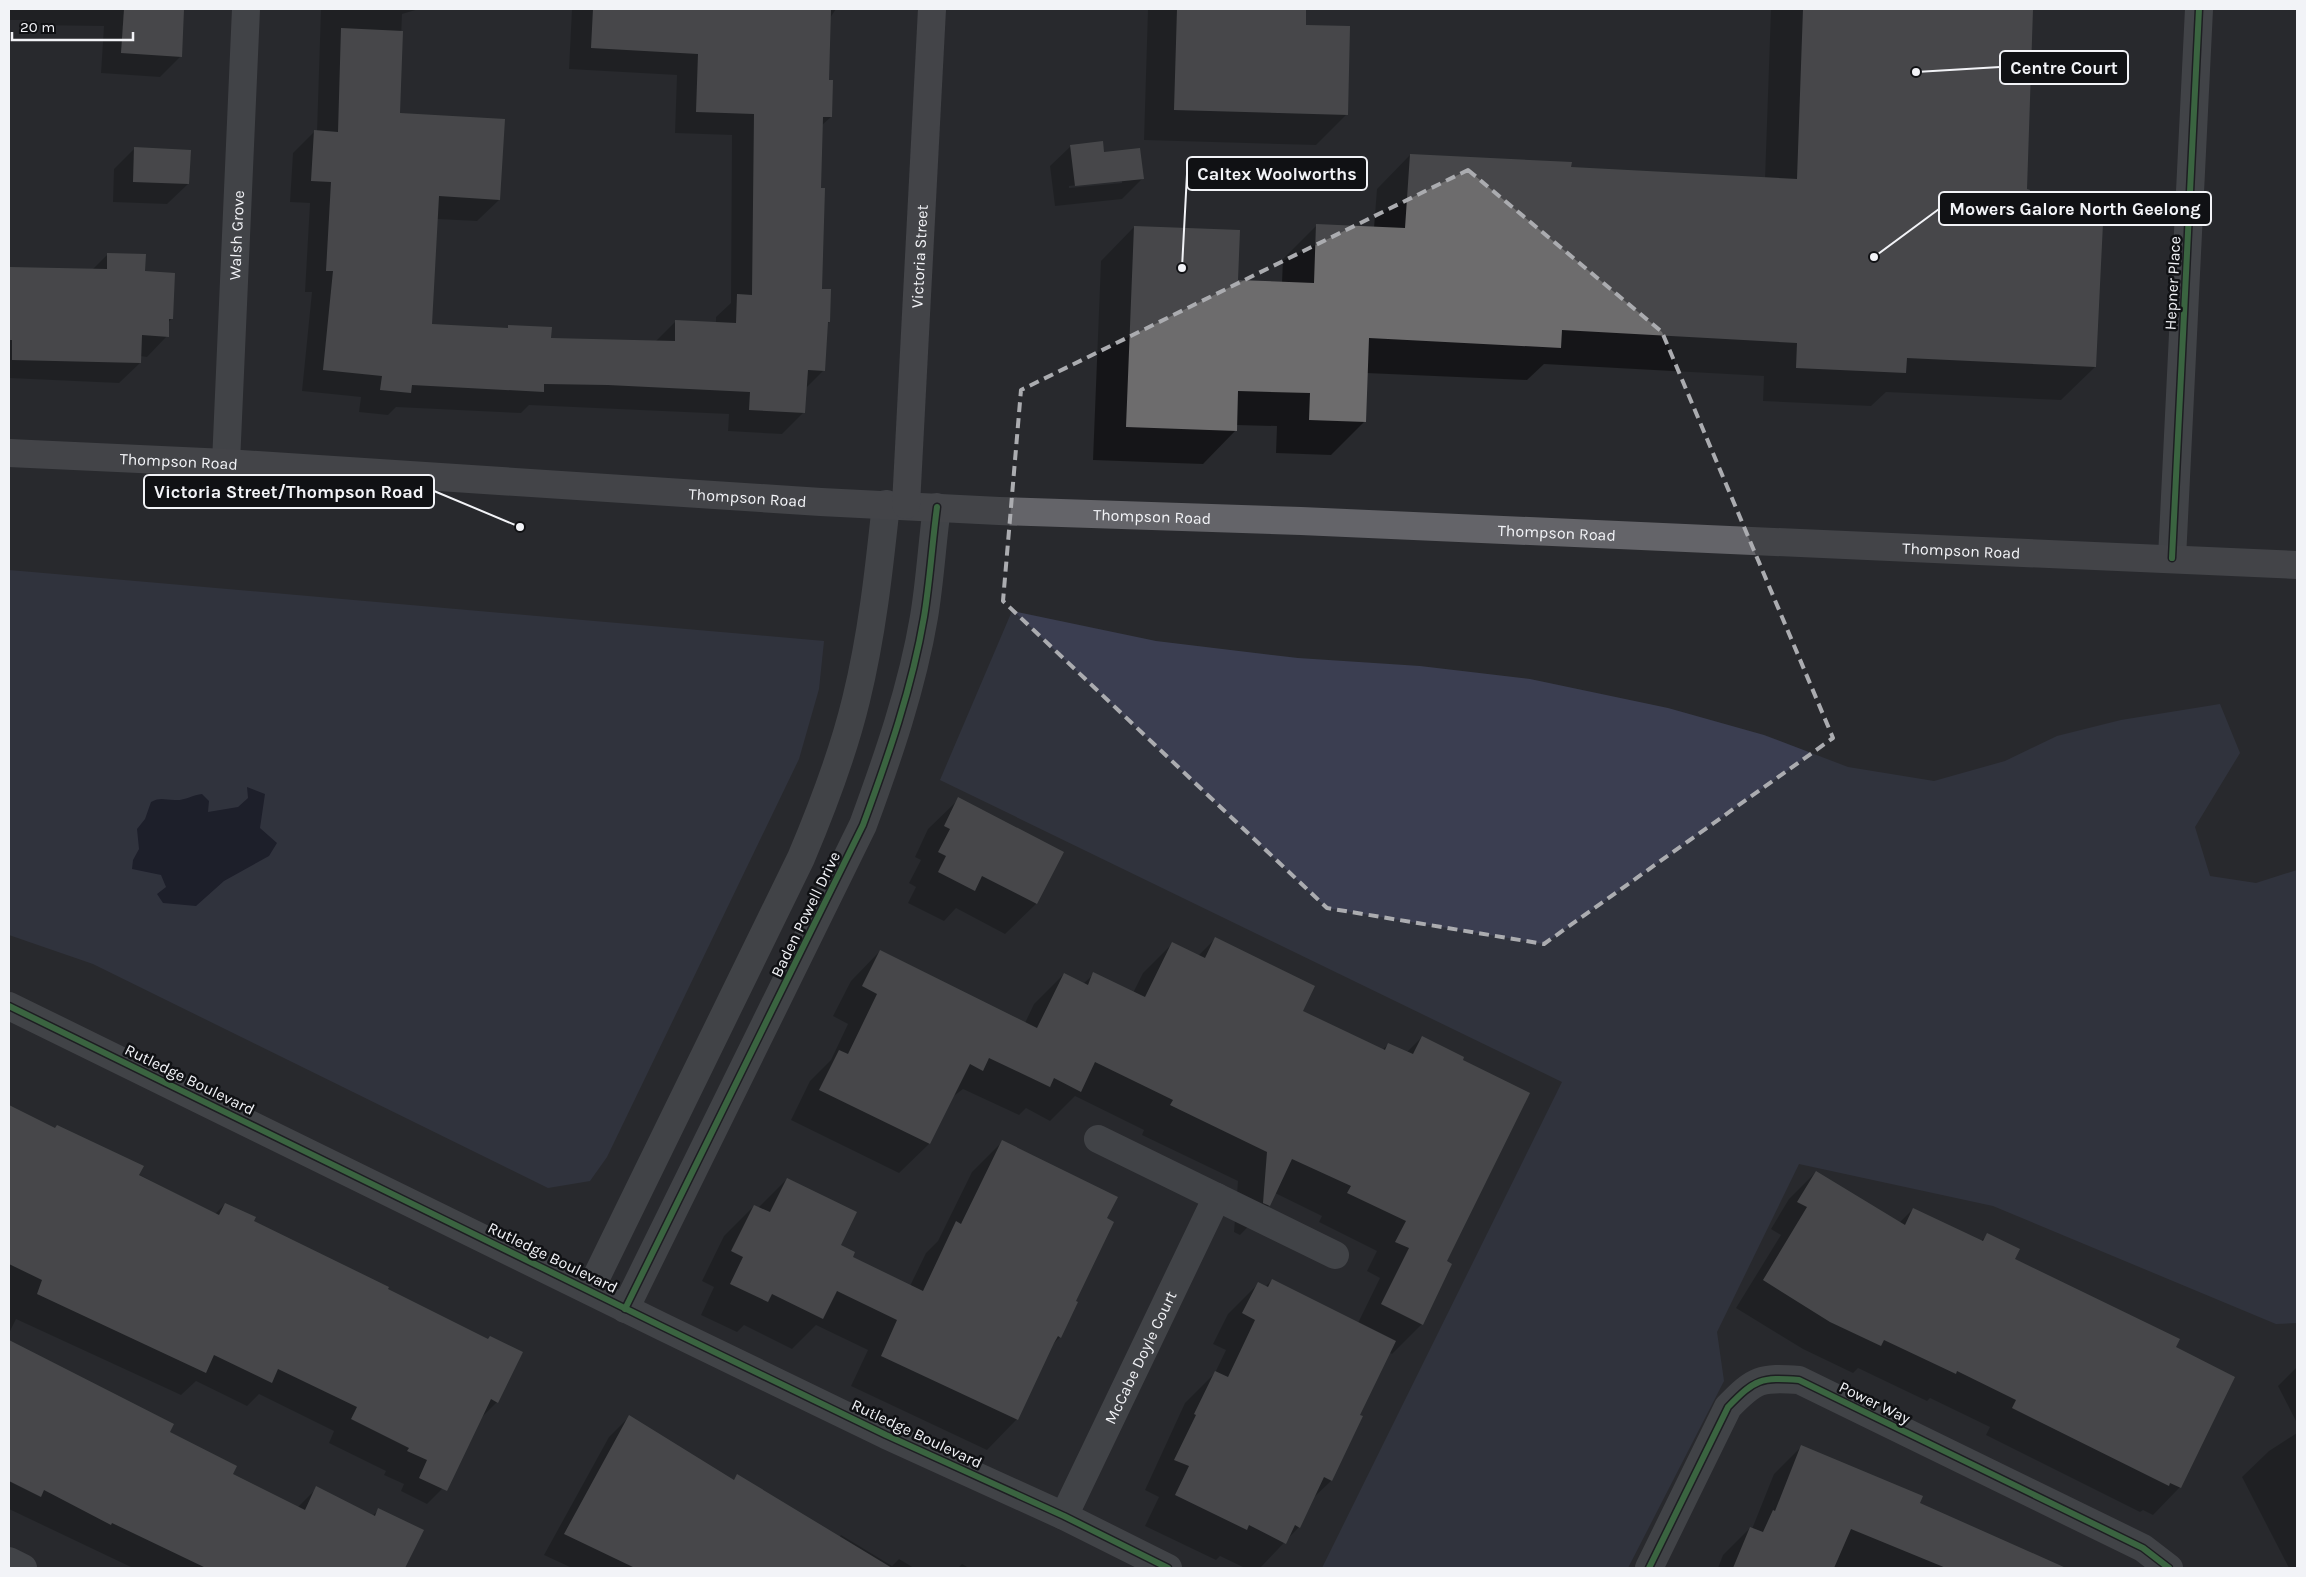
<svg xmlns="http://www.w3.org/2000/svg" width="2306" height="1577" viewBox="0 0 2306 1577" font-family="Karla,sans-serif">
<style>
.green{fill:#3b3e51}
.water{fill:#101227}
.shadow{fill:#0007;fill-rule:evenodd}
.building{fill:#6d6c6d}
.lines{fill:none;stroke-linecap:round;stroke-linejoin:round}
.street{stroke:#616267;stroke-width:28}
.secondary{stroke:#646469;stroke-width:28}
.cycleway-casing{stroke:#101114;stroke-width:9}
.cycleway{stroke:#51ab58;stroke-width:6}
.marked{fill:none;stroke:#abacb0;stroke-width:4;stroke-dasharray:10 6;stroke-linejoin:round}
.labels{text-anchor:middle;stroke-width:5;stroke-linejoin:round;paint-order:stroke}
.street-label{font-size:16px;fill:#f2f3f7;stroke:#101114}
.leader{fill:none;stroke:#f2f3f7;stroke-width:2}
.callout-dot{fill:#f2f3f7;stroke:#101114;stroke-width:2}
.callout{fill:#101114;stroke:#f2f3f7;stroke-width:2}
.callout-label{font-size:18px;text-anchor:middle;font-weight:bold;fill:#f2f3f7}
</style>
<rect width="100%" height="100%" fill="#28292d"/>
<g class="green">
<polygon points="9,570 824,641 819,689 799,759 607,1157 590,1181 548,1188 93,964 9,935"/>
<polygon points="1012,611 1156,641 1298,658 1420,666 1530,679 1668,708 1764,735 1848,767 1934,781 2005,761 2057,736 2121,720 2220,704 2240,753 2195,827 2210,876 2256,883 2297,870 2297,1323 2276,1324 1993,1206 1799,1164 1717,1332 1724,1381 1628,1568 1322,1568 1562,1082 940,780"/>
</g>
<path class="water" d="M247,787l18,7 -5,34 17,15 -8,13 -45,25 -28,25 -33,-3 -6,-9 9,-7 -5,-12 -29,-6 1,-9 6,-11 -2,-20 8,-10 6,-17c10,-5 13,-2 24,-2 8,1 18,-5 27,-6l7,7 -1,11 30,-5 10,-9z"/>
<g class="shadow">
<polygon points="9,9 183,9 181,56 160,77 101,73 104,26 26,25 26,20 9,20"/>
<polygon points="321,9 419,9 402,14 398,114 499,200 477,221 437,219 431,325 507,329 509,327 550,339 655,342 676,321 716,323 716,317 731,303 732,135 675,133 677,75 569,69 572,9 650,9 650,14 698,17 699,9 836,9 830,18 828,81 831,117 821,126 820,189 821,290 829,322 827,324 824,370 805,389 804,412 782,434 728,431 729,414 529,405 521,413 396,407 388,415 359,412 361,397 302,391 312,292 305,292 310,203 290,202 293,153 314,132 317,132"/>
<polygon points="1148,9 1305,9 1304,26 1347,114 1316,145 1144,140"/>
<polygon points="1771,9 2032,9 2026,191 2027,220 2095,367 2061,400 1886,392 1871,406 1763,401 1764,376 1544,364 1527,380 1366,373 1365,421 1331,455 1276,453 1277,426 1236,425 1236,430 1203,464 1093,460 1101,261 1134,227 1236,281 1282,283 1283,259 1316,226 1374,228 1377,189 1410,155 1570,168 1765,179"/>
<path d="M1071,146l32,7 39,26 -20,20 -67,7 -5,-40zM1122,180v3l-53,5v-2z"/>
<polygon points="135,148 188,184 167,204 113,202 114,169"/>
<polygon points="9,152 10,152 9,189"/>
<polygon points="108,254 144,273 172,318 168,323 167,336 147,357 140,356 140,363 119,383 9,378 9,268 92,270"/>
<polygon points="959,799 1062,852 1036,904 1005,934 956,908 944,921 908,903 916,887 909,883 921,860 915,857 928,829"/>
<polygon points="1215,939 1302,1011 1382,1050 1389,1044 1406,1053 1422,1037 1445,1262 1422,1324 1392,1354 1389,1352 1358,1415 1362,1417 1331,1481 1311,1500 1299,1527 1260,1568 1245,1568 1220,1556 1216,1560 1145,1526 1159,1497 1145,1490 1185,1403 1215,1373 1226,1350 1213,1344 1228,1314 1258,1284 1265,1287 1272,1280 1358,1323 1380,1278 1367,1271 1377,1251 1319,1222 1322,1216 1275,1193 1269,1205 1240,1235 1234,1232 1238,1181 1142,1135 1144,1130 1075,1096 1050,1121 1026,1108 1019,1115 963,1089 951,1098 929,1144 899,1173 791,1120 810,1081 831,1060 848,1024 833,1016 851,981 880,951 1025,1023 1034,1004 1064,974 1083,984 1094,974 1133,993 1143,973 1172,944 1198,956"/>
<polygon points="9,1107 215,1214 225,1204 252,1222 386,1290 497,1402 480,1419 451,1480 427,1504 401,1491 404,1484 384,1475 386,1471 329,1443 334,1431 259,1394 247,1406 196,1381 181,1395 16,1319 9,1333"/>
<polygon points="1002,1142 1105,1219 1060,1337 1050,1347 1017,1419 987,1450 851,1386 868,1350 816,1325 792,1349 744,1325 737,1332 701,1315 714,1287 702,1281 724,1236 754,1206 758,1208 787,1179 839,1246 851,1257 910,1286 926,1253 938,1241 972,1172"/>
<polygon points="1816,1172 1899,1223 1913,1209 1980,1242 1987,1235 2013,1260 2174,1348 2180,1487 2153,1515 2143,1510 2140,1512 1986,1435 1990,1427 1930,1398 1927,1401 1858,1368 1853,1373 1803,1349 1736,1308 1781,1235 1771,1229 1789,1199"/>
<polygon points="9,1341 173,1425 169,1433 231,1475 297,1508 317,1488 372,1516 379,1510 422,1531 403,1568 133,1568 9,1509"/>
<polygon points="2297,1367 2297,1423 2278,1386"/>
<polygon points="629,1417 733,1481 737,1476 839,1538 841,1535 892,1566 899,1559 914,1568 572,1568 544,1555 609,1437"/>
<polygon points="2297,1433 2297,1568 2289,1568 2242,1477 2269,1451"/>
<polygon points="1801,1447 1918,1504 2062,1568 1718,1568 1723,1555 1750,1528 1752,1529 1774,1474"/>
<polygon points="962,1564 969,1568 958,1568"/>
</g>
<g class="building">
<polygon points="124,9 184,9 182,57 121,53"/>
<polygon points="593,9 831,9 829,80 833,80 832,117 823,117 821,188 825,188 822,289 831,289 830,322 828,322 825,371 808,370 805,413 749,410 750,392 608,385 544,384 544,392 412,385 411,393 380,390 382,376 323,370 333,271 326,271 331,182 311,181 314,130 338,132 341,28 403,31 400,113 505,119 500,200 439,196 432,324 508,328 508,325 552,327 551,338 675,341 675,320 736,323 737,294 752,295 754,114 696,112 698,54 591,48"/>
<polygon points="1177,9 1306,9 1306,25 1350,26 1348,115 1174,110"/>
<polygon points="1803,9 2033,9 2027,189 2030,190 2028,219 2103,223 2096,367 1907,358 1906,373 1796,368 1797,343 1562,330 1561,348 1369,338 1366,422 1309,420 1310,393 1238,391 1237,431 1126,427 1134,226 1240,230 1238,280 1314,283 1316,224 1405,228 1410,154 1572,162 1571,167 1797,179"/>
<polygon points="1103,141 1104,152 1140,148 1144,179 1075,186 1070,145"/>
<polygon points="134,147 191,150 189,184 133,182"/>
<polygon points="107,253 146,254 145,271 175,273 173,319 169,319 169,337 142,335 141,363 12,360 12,340 9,340 9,267 107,269"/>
<polygon points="958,797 1064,852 1037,904 982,876 975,891 938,872 946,856 938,852 950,829 944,826"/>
<polygon points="1215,937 1315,986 1303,1011 1385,1050 1388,1043 1413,1054 1422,1036 1464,1057 1463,1060 1530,1093 1447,1261 1452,1264 1423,1325 1381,1304 1409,1248 1395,1242 1406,1221 1347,1193 1351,1186 1292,1159 1270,1206 1263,1203 1267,1152 1170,1105 1173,1100 1095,1062 1081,1092 1054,1078 1050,1087 989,1058 983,1071 970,1064 930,1144 819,1090 839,1050 848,1054 877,994 862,986 880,950 1037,1028 1064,973 1088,985 1093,972 1145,997 1172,942 1205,958"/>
<polygon points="9,1105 55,1128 57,1125 144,1166 139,1175 219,1215 225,1203 256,1217 254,1221 389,1287 388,1289 488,1339 490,1336 523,1352 498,1403 491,1399 447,1491 419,1478 427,1460 407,1451 409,1448 351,1419 357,1407 278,1369 272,1383 214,1355 206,1373 37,1294 42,1280 9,1264"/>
<polygon points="1002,1140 1118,1197 1107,1218 1114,1222 1076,1301 1078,1302 1061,1338 1058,1336 1054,1343 1018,1420 881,1356 897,1320 837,1291 823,1319 772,1294 768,1302 730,1284 743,1257 731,1251 754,1205 770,1212 787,1178 857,1212 841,1245 855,1252 853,1257 923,1291 956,1221 961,1224"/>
<polygon points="1816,1171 1905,1225 1913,1208 1983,1241 1987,1233 2020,1249 2015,1259 2180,1339 2176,1347 2235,1377 2181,1488 2170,1483 2169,1486 2012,1408 2016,1400 1957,1371 1956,1374 1884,1340 1881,1346 1830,1322 1763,1280 1807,1207 1797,1202"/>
<polygon points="1272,1279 1396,1341 1360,1415 1363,1416 1332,1481 1324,1477 1300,1528 1295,1525 1286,1544 1249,1525 1247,1530 1175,1495 1189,1466 1174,1460 1196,1415 1194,1414 1215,1371 1228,1377 1255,1320 1242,1313 1258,1282 1268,1287"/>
<polygon points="9,1340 174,1424 170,1432 237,1466 233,1474 305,1510 316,1486 375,1516 378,1508 424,1530 405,1568 206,1568 112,1523 111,1525 44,1490 41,1497 9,1481"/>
<polygon points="629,1415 734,1480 737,1474 892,1568 635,1568 564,1534"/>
<polygon points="1801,1445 1923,1496 1920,1503 2066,1568 1946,1568 1851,1529 1834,1568 1733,1568 1750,1527 1763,1532 1773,1510 1775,1511"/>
</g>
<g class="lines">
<g class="street">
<path id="s1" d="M226,463l20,-454"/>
<polyline points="2172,558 2199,9"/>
<polyline points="9,1006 663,1327 886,1435 1064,1516 1168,1568"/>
<polyline points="1098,1139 1335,1255"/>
<path d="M590,1290l211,-432c22,-52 42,-104 55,-158 16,-65 23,-130 30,-196"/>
<path d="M625,1309l238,-484c25,-68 49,-137 61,-208 6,-36 8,-73 13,-110"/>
<path id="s2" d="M1064,1516l153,-319"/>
<polyline points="9,1561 23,1568"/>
<path d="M1649,1568l79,-161c27,-28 33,-30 71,-27l344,168 26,20"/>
</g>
<g class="secondary">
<path id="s3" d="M9,453l217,10 595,39 178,9 302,10 996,44"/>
<path id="s4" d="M906,505l26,-496"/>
</g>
<defs>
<g id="cycleway">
<polyline points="2172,558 2199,9"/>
<polyline points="9,1006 663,1327 886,1435 1064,1516 1168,1568"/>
<path d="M625,1309l238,-484c25,-68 49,-137 61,-208 6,-36 8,-73 13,-110"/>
<path d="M1649,1568l79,-161c27,-28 33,-30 71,-27l344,168 26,20"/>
</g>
</defs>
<use href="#cycleway" class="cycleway-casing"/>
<use href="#cycleway" class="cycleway"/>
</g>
<path d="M0 0H2306V1577H0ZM1468,170l194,162 171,406 -289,206 -217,-36 -324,-307 18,-211z" fill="#28292d" fill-opacity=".55" fill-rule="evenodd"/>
<path class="marked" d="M1468,170l194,162 171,406 -289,206 -217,-36 -324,-307 18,-211z"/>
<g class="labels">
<g class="street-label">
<text dy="6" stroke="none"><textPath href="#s1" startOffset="228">Walsh Grove</textPath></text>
<text dy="6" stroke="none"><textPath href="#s4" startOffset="249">Victoria Street</textPath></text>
<text transform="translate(2172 283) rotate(-87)" y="6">Hepner Place</text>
<text dy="6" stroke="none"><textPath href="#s3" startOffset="170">Thompson Road</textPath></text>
<text dy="6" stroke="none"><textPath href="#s3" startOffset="740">Thompson Road</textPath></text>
<text dy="6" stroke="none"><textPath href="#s3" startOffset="1145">Thompson Road</textPath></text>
<text dy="6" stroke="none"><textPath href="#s3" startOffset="1550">Thompson Road</textPath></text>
<text dy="6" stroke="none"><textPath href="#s3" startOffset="1955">Thompson Road</textPath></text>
<text transform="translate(805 914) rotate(-64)" y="6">Baden Powell Drive</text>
<text transform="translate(190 1079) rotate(26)" y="6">Rutledge Boulevard</text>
<text transform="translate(553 1257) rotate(26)" y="6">Rutledge Boulevard</text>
<text dy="6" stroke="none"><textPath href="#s2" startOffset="176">McCabe Doyle Court</textPath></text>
<text transform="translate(1875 1402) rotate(26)" y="6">Power Way</text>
<text transform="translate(917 1433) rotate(25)" y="6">Rutledge Boulevard</text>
</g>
</g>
<path class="leader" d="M1916 72L2000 67M1182 268L1187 174M1874 257L1939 209M520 527L434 491"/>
<g class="callout-dot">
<circle cx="1916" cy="72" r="5"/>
<circle cx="1182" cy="268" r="5"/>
<circle cx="1874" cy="257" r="5"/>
<circle cx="520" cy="527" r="5"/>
</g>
<g class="callout">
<rect x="2000" y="51" width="128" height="33" rx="5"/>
<rect x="1187" y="157" width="180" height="33" rx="5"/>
<rect x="1939" y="192" width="272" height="33" rx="5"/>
<rect x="144" y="475" width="290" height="33" rx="5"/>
</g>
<g class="callout-label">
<text x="2064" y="74">Centre Court</text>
<text x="1277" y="180">Caltex Woolworths</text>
<text x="2075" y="215">Mowers Galore North Geelong</text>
<text x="289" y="498">Victoria Street/Thompson Road</text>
</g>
<rect width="2306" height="1577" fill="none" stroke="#f2f3f7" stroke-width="20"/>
<path d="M12 32v8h121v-8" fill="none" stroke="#f2f3f7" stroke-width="2.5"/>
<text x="20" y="32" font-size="15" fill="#f2f3f7" stroke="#101114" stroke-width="4" paint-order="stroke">20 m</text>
</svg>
